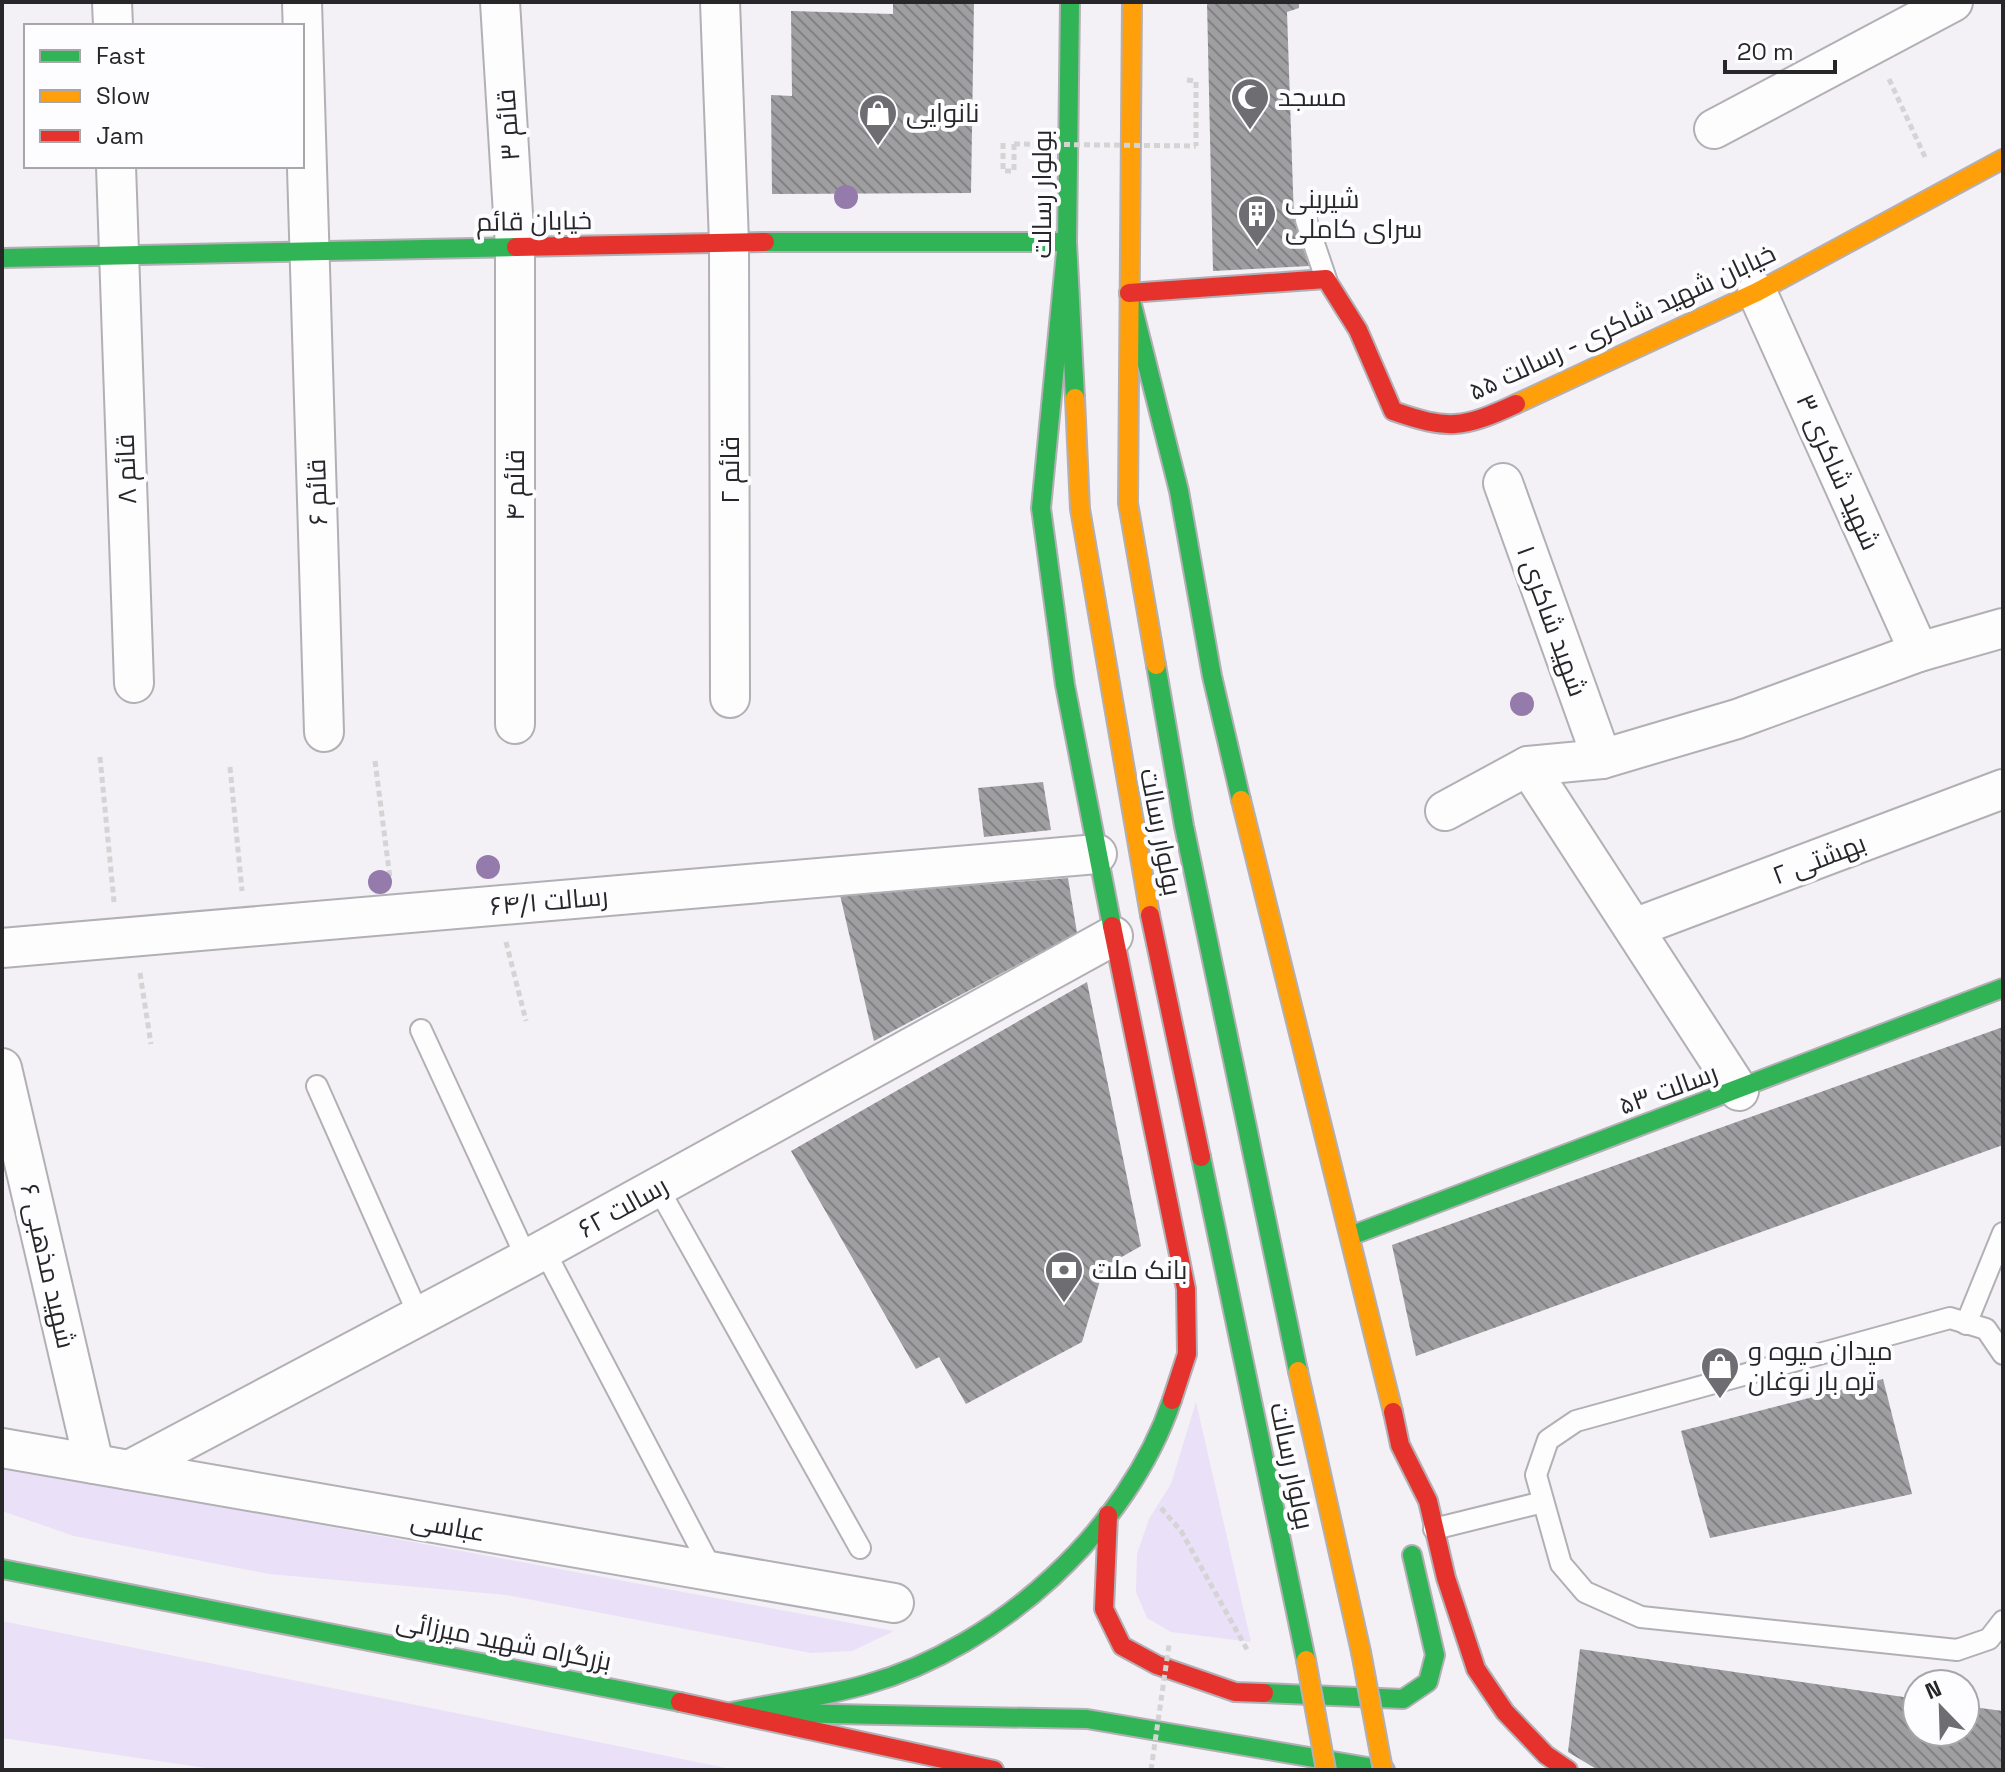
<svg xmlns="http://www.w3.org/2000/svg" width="2005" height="1772" viewBox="0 0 2005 1772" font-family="'Space Grotesk',Cairo,sans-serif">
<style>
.green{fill:#eae0f8}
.building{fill:url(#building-back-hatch)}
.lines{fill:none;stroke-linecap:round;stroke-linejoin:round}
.lane-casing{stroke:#b2b0b5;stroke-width:24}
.street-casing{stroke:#b2b0b5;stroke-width:42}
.fast-casing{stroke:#b2b0b5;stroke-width:22}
.slow-casing{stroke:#b2b0b5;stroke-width:22}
.jam-casing{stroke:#b2b0b5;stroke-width:22}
.path{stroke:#d4d4d5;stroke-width:5;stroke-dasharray:6 4;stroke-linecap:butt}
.lane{stroke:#fdfdfe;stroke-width:20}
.street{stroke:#fdfdfe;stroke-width:38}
.fast{stroke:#30b455;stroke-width:18}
.slow{stroke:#ff9f0a;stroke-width:18}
.jam{stroke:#e5322d;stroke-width:18}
.slow-bridge-casing{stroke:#b2b0b5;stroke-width:22;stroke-linecap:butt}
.path-bridge{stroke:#d4d4d5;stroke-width:5;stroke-dasharray:6 4;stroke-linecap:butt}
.slow-bridge{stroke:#ff9f0a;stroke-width:18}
.tree{fill:#957bac}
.labels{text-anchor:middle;stroke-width:8;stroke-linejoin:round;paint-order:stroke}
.poi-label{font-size:26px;fill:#272629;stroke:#fdfdff;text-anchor:start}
.street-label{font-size:26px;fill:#272629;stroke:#fdfdff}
</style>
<defs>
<pattern id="building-back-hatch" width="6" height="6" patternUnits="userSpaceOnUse" patternTransform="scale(2)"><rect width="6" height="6" fill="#9f9ea1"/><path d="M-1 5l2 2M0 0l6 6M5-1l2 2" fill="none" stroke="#828183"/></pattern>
</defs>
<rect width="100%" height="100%" fill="#f3f0f6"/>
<g class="green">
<polygon points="1196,1402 1251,1642 1171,1632 1147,1618 1136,1592 1137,1554 1149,1519 1171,1484"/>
<polygon points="2,1466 894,1631 852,1651 811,1653 507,1595 269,1574 74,1536 2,1511"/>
<polygon points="2,1621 736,1770 220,1770 2,1738"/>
</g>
<g class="building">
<polygon points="893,2 974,2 971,193 772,194 771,95 792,96 791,11 893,14"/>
<polygon points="1207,2 1299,2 1299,8 1287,12 1294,220 1309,266 1213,271"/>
<polygon points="1043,782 1051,830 984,837 978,788"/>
<polygon points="1068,878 1077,933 874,1041 840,895"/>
<polygon points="1087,982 1141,1246 1104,1267 1082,1342 966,1404 939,1357 916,1369 791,1151"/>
<polygon points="2003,1027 2003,1145 1416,1356 1392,1245"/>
<polygon points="1883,1379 1912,1494 1710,1538 1681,1431"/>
<polygon points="1580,1649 1917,1699 1917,1732 1965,1732 1965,1706 2003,1711 2003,1770 1598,1770 1568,1752"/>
</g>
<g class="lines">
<defs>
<g id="lane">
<polyline points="1306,220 1326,279"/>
<polyline points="421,1030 527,1259"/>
<polyline points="317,1086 420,1318"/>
<polyline points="658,1188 860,1548"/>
<polyline points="544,1250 713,1572"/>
<polyline points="1966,1324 2003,1233"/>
<polyline points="2003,1354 1986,1329 1950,1318 1576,1421 1548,1440 1536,1475 1561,1564 1585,1592 1641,1617 1957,1650 1989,1639 2003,1621"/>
<polyline points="1434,1529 1543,1502"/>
</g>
<g id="street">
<polyline points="112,2 113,26"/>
<polyline points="302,2 324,732"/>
<polyline points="500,2 515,247 515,724"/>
<polyline points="720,2 729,242 730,698"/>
<polyline points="1714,129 1953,2"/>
<polyline points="116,166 134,683"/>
<polyline points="1757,292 1919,652"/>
<polyline points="1503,483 1602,759"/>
<polyline points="1528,766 1739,1091"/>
<polyline points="1445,811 1528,766 1602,759 1737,719 1919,652 2003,628"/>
<polyline points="1634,928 2003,789"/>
<polyline points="2,948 1097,854"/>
<polyline points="2,1068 94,1464"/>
<polyline points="2,1448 894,1603"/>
<polyline points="129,1470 527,1259 1113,936"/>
</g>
<g id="fast">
<polyline points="1070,2 1067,242 1075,398"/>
<polyline points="765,242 1067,242"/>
<polyline points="1067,242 1041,508 1065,685 1112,926"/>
<polyline points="2,258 516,247"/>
<polyline points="1129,293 1179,491 1212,676 1241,800"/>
<polyline points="1156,665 1184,826 1298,1371"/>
<polyline points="1201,1157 1306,1660"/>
<polyline points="1350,1236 2003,988"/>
<polyline points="2,1569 680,1702"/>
<polyline points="1264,1693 1403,1699 1428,1682 1435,1655 1412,1555"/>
<path d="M731,1712c45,-9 93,-15 137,-28 131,-37 260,-154 304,-284"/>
<polyline points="784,1713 1087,1719 1385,1770"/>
</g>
<g id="slow">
<polyline points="1132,2 1128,503 1156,665"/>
<polyline points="1075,398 1080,509 1150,915"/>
<polyline points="1516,404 1757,292 2003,159"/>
<polyline points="1241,800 1393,1412"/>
<polyline points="1298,1371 1361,1652"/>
</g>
<g id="jam">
<polyline points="516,247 765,242"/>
<path d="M1129,293l197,-14 32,51 35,81c55,19 69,18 123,-7"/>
<polyline points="1150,915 1201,1157"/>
<polyline points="1112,926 1186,1289 1187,1354 1172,1400"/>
<polyline points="1393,1412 1400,1445 1428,1501 1446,1578 1476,1669 1505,1712 1546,1755 1568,1770"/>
<polyline points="1108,1515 1104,1609 1122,1646 1157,1665 1235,1692 1264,1693"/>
<polyline points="680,1702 994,1770"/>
</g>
</defs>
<use href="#lane" class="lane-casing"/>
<use href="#street" class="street-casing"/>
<use href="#fast" class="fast-casing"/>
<use href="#slow" class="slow-casing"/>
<use href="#jam" class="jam-casing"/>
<g class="path">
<polyline points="1889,79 1925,157"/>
<polyline points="1187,80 1196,81 1196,146"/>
<polyline points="1003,143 1003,171 1014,171 1014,144"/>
<polyline points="100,757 114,902"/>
<polyline points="375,761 390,878"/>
<polyline points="230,767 242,891"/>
<polyline points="506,942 526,1021"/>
<polyline points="140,973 151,1044"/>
<polyline points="1161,1508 1181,1531 1249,1653"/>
</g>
<use href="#lane" class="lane"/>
<use href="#street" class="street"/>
<use href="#fast" class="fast"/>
<use href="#slow" class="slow"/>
<use href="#jam" class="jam"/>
<defs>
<g id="slow-bridge">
<polyline points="1361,1652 1383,1770"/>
<polyline points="1306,1660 1326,1770"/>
</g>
</defs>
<use href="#slow-bridge" class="slow-bridge-casing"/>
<g class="path-bridge">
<polyline points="1014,144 1196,146"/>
<polyline points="1151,1770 1169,1645"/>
</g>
<use href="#slow-bridge" class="slow-bridge"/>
</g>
<g class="tree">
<circle cx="846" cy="197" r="12"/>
<circle cx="1522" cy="704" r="12"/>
<circle cx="488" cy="867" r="12"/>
<circle cx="380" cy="882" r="12"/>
</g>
<defs>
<symbol id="mosque-pin" viewBox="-11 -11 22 30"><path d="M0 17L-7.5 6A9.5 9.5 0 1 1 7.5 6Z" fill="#6e6d71" stroke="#fdfdff"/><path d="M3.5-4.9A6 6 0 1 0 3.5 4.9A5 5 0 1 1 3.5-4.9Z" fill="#fff"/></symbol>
<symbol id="shop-pin" viewBox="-11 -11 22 30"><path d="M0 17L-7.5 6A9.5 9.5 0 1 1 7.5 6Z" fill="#6e6d71" stroke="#fdfdff"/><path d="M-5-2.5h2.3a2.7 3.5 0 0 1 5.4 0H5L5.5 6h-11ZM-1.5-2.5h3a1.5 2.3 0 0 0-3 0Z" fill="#fff"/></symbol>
<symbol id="building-pin" viewBox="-11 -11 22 30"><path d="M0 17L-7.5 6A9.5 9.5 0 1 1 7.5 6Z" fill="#6e6d71" stroke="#fdfdff"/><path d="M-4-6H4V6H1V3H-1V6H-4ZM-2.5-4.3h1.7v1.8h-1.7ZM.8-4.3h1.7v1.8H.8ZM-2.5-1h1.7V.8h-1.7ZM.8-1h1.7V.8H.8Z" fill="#fff"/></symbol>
<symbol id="bank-pin" viewBox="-11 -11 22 30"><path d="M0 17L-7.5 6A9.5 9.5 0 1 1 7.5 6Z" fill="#6e6d71" stroke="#fdfdff"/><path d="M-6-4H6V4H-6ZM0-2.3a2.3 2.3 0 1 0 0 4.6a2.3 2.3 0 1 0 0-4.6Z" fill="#fff"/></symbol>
</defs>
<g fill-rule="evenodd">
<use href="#mosque-pin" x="1228" y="75" width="44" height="60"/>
<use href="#shop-pin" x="856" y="91" width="44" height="60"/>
<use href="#building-pin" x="1235" y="192" width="44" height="60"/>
<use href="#bank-pin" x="1042" y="1248" width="44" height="60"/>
<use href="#shop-pin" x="1698" y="1344" width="44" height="60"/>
</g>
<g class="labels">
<g class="poi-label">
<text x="1278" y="106">مسجد</text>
<text x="906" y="122">نانوایی</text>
<text x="1285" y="208">شیرینی<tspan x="1285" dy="30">سرای کاملی</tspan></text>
<text x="1092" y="1279">بانک ملت</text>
<text x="1748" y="1360">میدان میوه و<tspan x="1748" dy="30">تره بار نوغان</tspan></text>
</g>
<g class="street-label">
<text transform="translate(508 125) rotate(-94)" y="9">قائم ۳</text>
<text transform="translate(1042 194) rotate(-90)" y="9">بولوار رسالت</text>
<text transform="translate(534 221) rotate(-1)" y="9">خیابان قائم</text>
<text transform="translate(1622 322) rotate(-25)" y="9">خیابان شهید شاکری - رسالت ۵۵</text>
<text transform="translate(126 469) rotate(-92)" y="9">قائم ۸</text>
<text transform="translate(730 470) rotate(-90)" y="9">قائم ۲</text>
<text transform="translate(1838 472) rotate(66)" y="9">شهید شاکری ۳</text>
<text transform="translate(515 485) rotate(-90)" y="9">قائم ۴</text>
<text transform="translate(317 492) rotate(-92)" y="9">قائم ۶</text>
<text transform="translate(1552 621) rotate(70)" y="9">شهید شاکری ۱</text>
<text transform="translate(1161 832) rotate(79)" y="9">بولوار رسالت</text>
<text transform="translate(1819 859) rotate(-21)" y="9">بهشتی ۲</text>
<text transform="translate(549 901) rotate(-5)" y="9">رسالت ۶۴/۱</text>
<text transform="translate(1668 1089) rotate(-20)" y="9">رسالت ۵۳</text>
<text transform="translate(623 1207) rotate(-29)" y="9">رسالت ۶۲</text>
<text transform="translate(48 1266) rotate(77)" y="9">شهید مذهبی ۶</text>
<text transform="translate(1292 1466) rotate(78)" y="9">بولوار رسالت</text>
<text transform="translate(448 1526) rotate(10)" y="9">عباسی</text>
<text transform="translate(504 1641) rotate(11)" y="9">بزرگراه شهید میرزائی</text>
</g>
</g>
<rect width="2005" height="1772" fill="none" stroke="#272629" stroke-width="8"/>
<rect x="24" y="24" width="280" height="144" fill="#fdfdff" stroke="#a7a7a9" stroke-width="2"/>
<rect x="40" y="50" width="40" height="12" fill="#30b455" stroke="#a7a7a9" stroke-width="2"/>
<text x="96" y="64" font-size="24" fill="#272629">Fast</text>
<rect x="40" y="90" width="40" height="12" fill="#ff9f0a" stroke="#a7a7a9" stroke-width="2"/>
<text x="96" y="104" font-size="24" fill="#272629">Slow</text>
<rect x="40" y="130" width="40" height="12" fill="#e5322d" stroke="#a7a7a9" stroke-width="2"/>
<text x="96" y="144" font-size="24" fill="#272629">Jam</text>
<g transform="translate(1941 1708) rotate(337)"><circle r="38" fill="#fdfdff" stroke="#a7a7a9" stroke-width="2"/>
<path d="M0-6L14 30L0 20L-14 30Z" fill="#6e6d71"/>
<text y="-12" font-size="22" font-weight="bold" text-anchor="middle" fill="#272629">N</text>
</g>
<path d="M1725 60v12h110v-12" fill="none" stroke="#272629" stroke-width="4"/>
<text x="1737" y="60" font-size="24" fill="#272629" stroke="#fdfdff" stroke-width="6" paint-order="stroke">20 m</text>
</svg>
